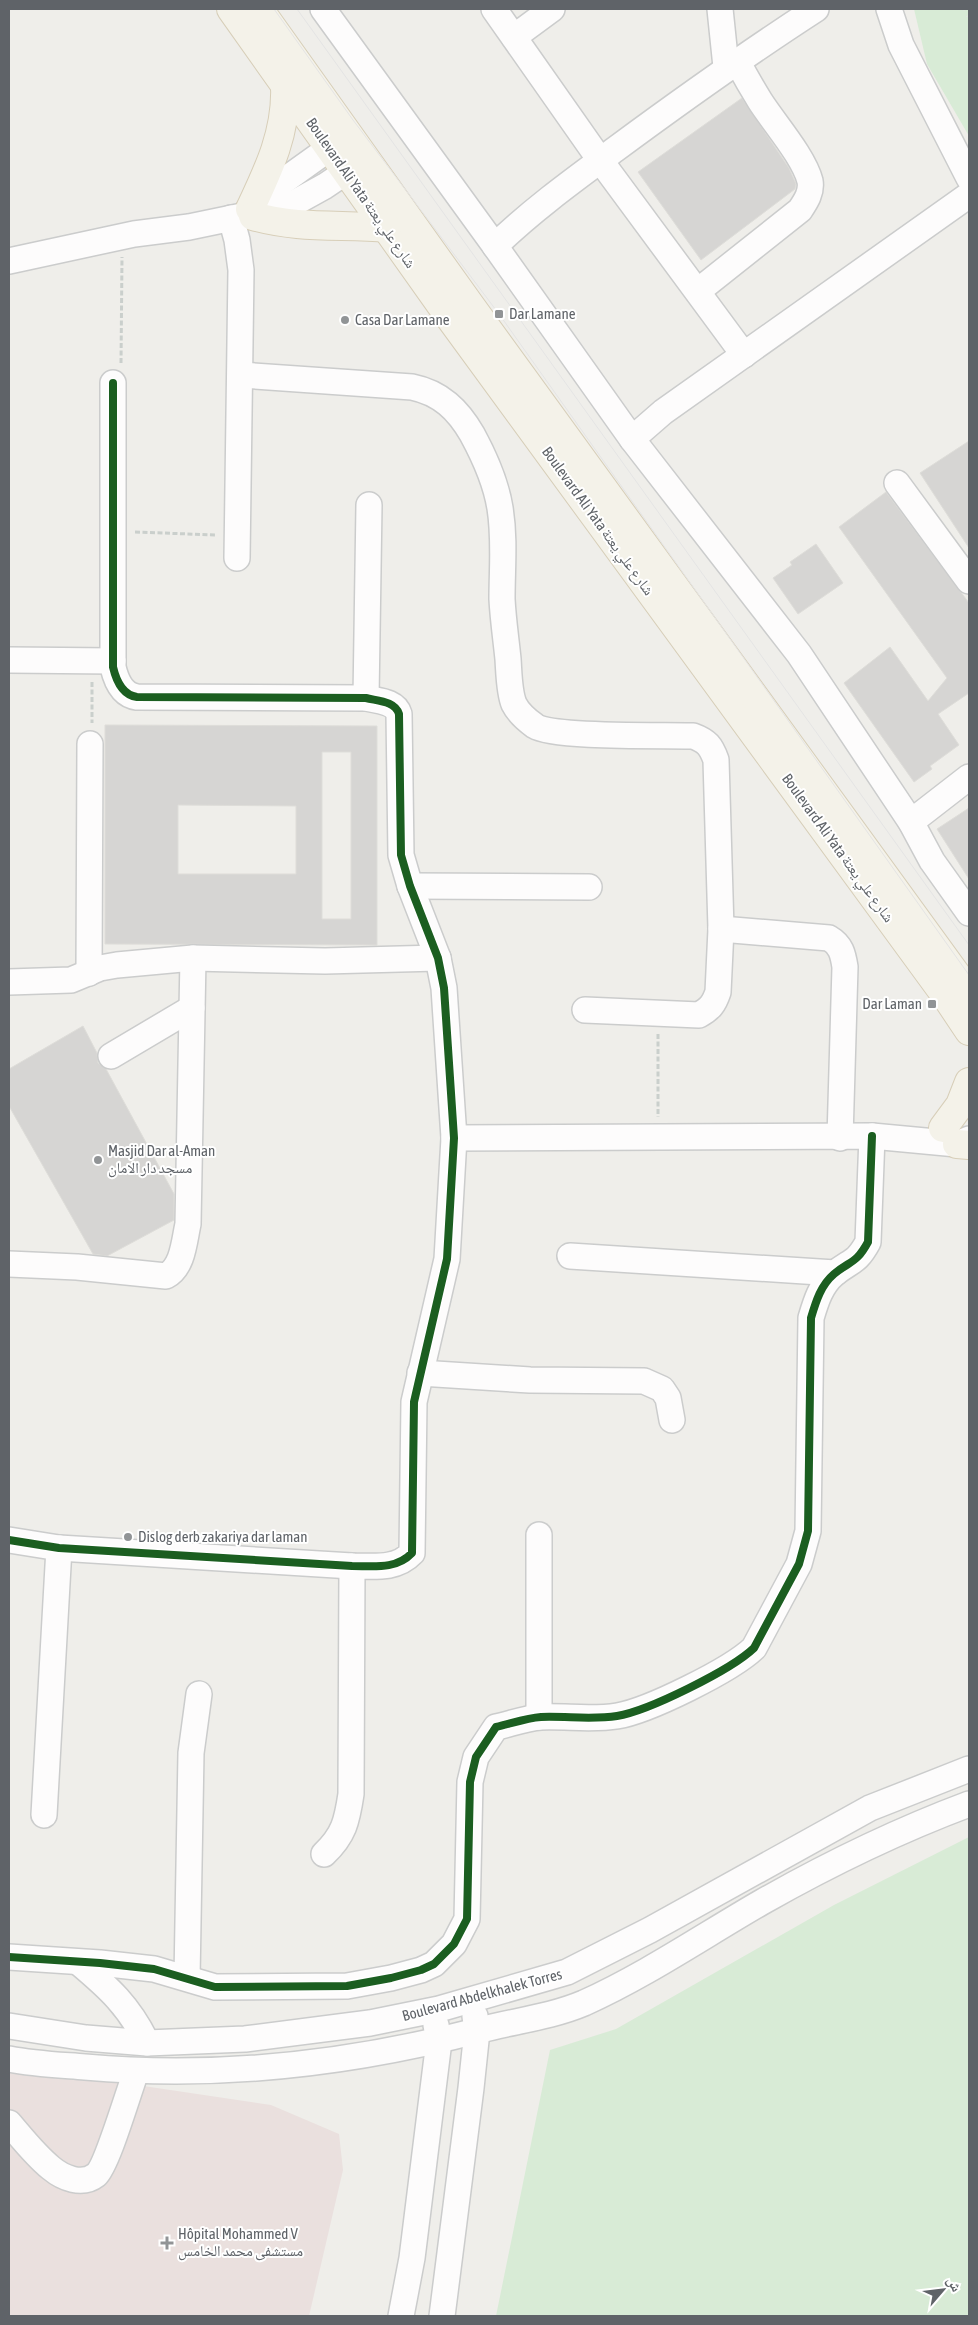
<svg xmlns="http://www.w3.org/2000/svg" width="978" height="2325" viewBox="0 0 978 2325" font-family="'Asap Condensed','Noto Naskh Arabic',sans-serif">
<style>
.medical{fill:#eae0de}
.green{fill:#d8ebd6}
.building{fill:#d6d5d3;stroke:#deddd9;fill-rule:evenodd}
.lines{fill:none;stroke-linecap:round;stroke-linejoin:round}
.minor-casing{stroke:#cbcccc;stroke-width:28}
.major-casing{stroke:#d7ceb8;stroke-width:30}
.path{stroke:#cacfcc;stroke-width:3;stroke-dasharray:5 2.5;stroke-linecap:butt}
.minor{stroke:#fdfcfc;stroke-width:25}
.major{stroke:#f4f2e9;stroke-width:28}
.tram{stroke:#e4e4e4;stroke-width:1}
.rail{stroke:#e4e4e4;stroke-width:4;stroke-dasharray:1 6;stroke-linecap:butt}
.cycleway-casing{stroke:#fff;stroke-width:11}
.cycleway{stroke:#1b5e20;stroke-width:8}
.poi-dot{fill:#919496;stroke:#fff;stroke-width:2}
.labels{text-anchor:middle;stroke-width:4;stroke-linejoin:round;paint-order:stroke}
.street-label{font-size:15px;fill:#5f6368;stroke:#fff}
.poi-label{font-size:15px;fill:#5f6368;stroke:#fff;text-anchor:start}
</style>
<rect width="100%" height="100%" fill="#efeeea"/>
<polygon class="medical" points="9,2066 271,2105 339,2134 343,2170 309,2316 9,2316"/>
<g class="green">
<polygon points="914,9 969,9 969,136 927,64"/>
<polygon points="969,1837 969,2316 496,2316 550,2050 616,2029 834,1905"/>
</g>
<g class="building">
<polygon points="742,98 789,168 796,184 795,189 701,260 638,172"/>
<polygon points="969,441 969,548 920,473"/>
<polygon points="886,492 969,603 969,693 938,714 959,745 930,766 932,769 914,782 844,683 890,647 928,701 947,678 839,527"/>
<polygon points="816,544 843,583 798,614 773,578 792,565 790,562"/>
<path d="M105,725l272,1v219l-272,-1zM322,752h29v167h-29zM178,805l118,1v68h-118z"/>
<polygon points="969,808 969,879 937,829"/>
<polygon points="83,1026 97,1053 98,1063 106,1069 174,1194 174,1220 107,1256 93,1254 9,1106 9,1069"/>
</g>
<g class="lines">
<defs>
<g id="minor">
<polyline points="323,9 495,246 632,439 799,654 911,822 932,861 969,913"/>
<polyline points="494,9 600,160 744,355"/>
<polyline points="720,9 726,67"/>
<polyline points="889,9 901,45 969,178"/>
<polyline points="514,37 552,9"/>
<polyline points="249,209 285,180 345,137"/>
<polyline points="231,218 237,240 241,270 237,558"/>
<path d="M495,246c37,-36 80,-67 122,-98 65,-48 131,-95 199,-139"/>
<polyline points="9,261 134,234 189,227 242,216 266,215 287,207 325,186 362,161"/>
<path d="M698,291l102,-81c6,-9 12,-18 10,-29 -6,-24 -36,-58 -50,-80 -8,-13 -16,-27 -23,-40"/>
<path d="M241,375l171,12c29,6 46,23 60,47 12,22 24,49 28,74 5,31 2,60 2,91 1,20 4,40 6,60 1,14 1,33 6,45 4,8 14,17 21,22 19,12 129,9 158,10 14,5 18,10 23,24l5,169 -3,63c-4,12 -8,17 -19,23l-114,-5"/>
<polyline points="632,439 663,412 969,195"/>
<polyline points="897,483 969,581"/>
<polyline points="9,660 113,661"/>
<polyline points="366,698 369,505"/>
<polyline points="911,822 969,777"/>
<polyline points="410,886 589,887"/>
<path d="M721,929l108,9c12,7 14,16 16,29l-5,171"/>
<polyline points="89,973 90,744"/>
<polyline points="9,982 71,980 100,968 117,965 193,958 325,961 438,958"/>
<polyline points="111,1056 192,1008"/>
<polyline points="454,1138 872,1136 957,1144 969,1139"/>
<polyline points="570,1256 835,1273"/>
<path d="M9,1264l68,3 89,9c17,-9 18,-34 22,-52l5,-266"/>
<polyline points="420,1373 530,1380 644,1381 662,1389 668,1398 672,1420"/>
<polyline points="539,1535 539,1717"/>
<path d="M9,1540l50,8 293,18c21,0 44,4 60,-13l2,-151 33,-143 7,-121 -10,-150 -6,-30 -28,-72 -9,-31 -2,-141c-4,-13 -21,-13 -33,-16l-229,-1c-15,-2 -21,-17 -24,-30v-284"/>
<polyline points="44,1815 59,1548"/>
<path d="M324,1854c20,-19 23,-33 27,-60l1,-228"/>
<path d="M9,1957l91,6 54,6 61,18 132,-1 44,-8 30,-8 13,-6 20,-20 13,-25 3,-137 6,-25 20,-30c14,-3 30,-9 45,-10 26,-1 51,3 76,-1 31,-5 114,-46 137,-68l45,-84 9,-33 3,-213c5,-17 10,-33 23,-44 17,-14 22,-10 34,-32l4,-106"/>
<path d="M78,1962c31,26 51,44 69,81"/>
<polyline points="187,1978 191,1753 199,1694"/>
<polyline points="9,2026 86,2038 147,2043 245,2039 370,2023 439,2009 567,1972 650,1930 870,1808 969,1769"/>
<path d="M9,2059c25,5 51,6 76,8 134,12 265,-3 395,-37 34,-9 71,-13 104,-27 62,-28 119,-67 178,-101 67,-38 135,-71 207,-98"/>
<path d="M9,2123c13,15 26,32 42,45 12,10 31,18 45,7 11,-9 33,-85 40,-103"/>
<polyline points="401,2316 412,2258 439,2041 436,2025"/>
<polyline points="442,2316 471,2088 477,2031 475,2016"/>
</g>
<g id="major">
<polyline points="231,9 450,318 945,995 969,1031"/>
<polyline points="259,9 470,305 969,992"/>
<path d="M250,209c19,-40 37,-78 35,-123"/>
<path d="M253,216c44,13 89,8 134,12"/>
<polyline points="943,1128 960,1105 969,1082"/>
<polyline points="957,1144 969,1145"/>
</g>
</defs>
<use href="#minor" class="minor-casing"/>
<use href="#major" class="major-casing"/>
<g class="path">
<polyline points="121,363 122,257"/>
<polyline points="135,532 216,535"/>
<polyline points="92,682 92,723"/>
<polyline points="658,1034 658,1117"/>
</g>
<use href="#minor" class="minor"/>
<use href="#major" class="major"/>
<g class="tram">
<polyline points="274,9 353,120 499,314 969,975"/>
<polyline points="297,9 969,945"/>
</g>
<polyline class="rail" points="965,9 969,18"/>
<defs>
<g id="cycleway">
<path d="M9,1540l50,8 293,18c21,0 44,4 60,-13l2,-151 33,-143 7,-121 -10,-150 -6,-30 -28,-72 -9,-31 -2,-141c-4,-13 -21,-13 -33,-16l-229,-1c-15,-2 -21,-17 -24,-30v-284"/>
<path d="M9,1957l91,6 54,6 61,18 132,-1 44,-8 30,-8 13,-6 20,-20 13,-25 3,-137 6,-25 20,-30c14,-3 30,-9 45,-10 26,-1 51,3 76,-1 31,-5 114,-46 137,-68l45,-84 9,-33 3,-213c5,-17 10,-33 23,-44 17,-14 22,-10 34,-32l4,-106"/>
</g>
</defs>
<use href="#cycleway" class="cycleway-casing"/>
<use href="#cycleway" class="cycleway"/>
</g>
<g class="poi-dot">
<rect x="494" y="309" width="10" height="10" rx="2.5"/>
<circle cx="345" cy="320" r="5"/>
<rect x="927" y="999" width="10" height="10" rx="2.5"/>
<circle cx="98" cy="1160" r="5"/>
<circle cx="128" cy="1537" r="5"/>
<path d="M164.5 2235.5h5v5h5v5h-5v5h-5v-5h-5v-5h5z"/>
</g>
<g class="labels">
<g class="street-label">
<text transform="translate(361 193) rotate(55)" y="5">Boulevard Ali Yata شارع علي يعتة</text>
<text transform="translate(598 521) rotate(54)" y="5">Boulevard Ali Yata شارع علي يعتة</text>
<text transform="translate(838 848) rotate(54)" y="5">Boulevard Ali Yata شارع علي يعتة</text>
<text transform="translate(482 1995) rotate(-15)" y="5">Boulevard Abdelkhalek Torres</text>
</g>
<g class="poi-label">
<text x="509" y="319">Dar Lamane</text>
<text x="355" y="325">Casa Dar Lamane</text>
<text x="922" y="1009" text-anchor="end">Dar Laman</text>
<text x="108" y="1156">Masjid Dar al-Aman<tspan x="108" dy="17">مسجد دار الامان</tspan></text>
<text x="138" y="1542">Dislog derb zakariya dar laman</text>
<text x="178" y="2239">Hôpital Mohammed V<tspan x="178" dy="17">مستشفى محمد الخامس</tspan></text>
</g>
</g>
<rect width="978" height="2325" fill="none" stroke="#5f6368" stroke-width="20"/>
<g transform="translate(943 2290) rotate(62)" stroke="#ffffff" stroke-width="4" paint-order="stroke">
<path d="M0-4L9 19L0 12L-9 19Z" fill="#5f6368"/>
<text y="-8" font-size="14" font-weight="bold" text-anchor="middle" fill="#5f6368">ش</text>
</g>
</svg>
